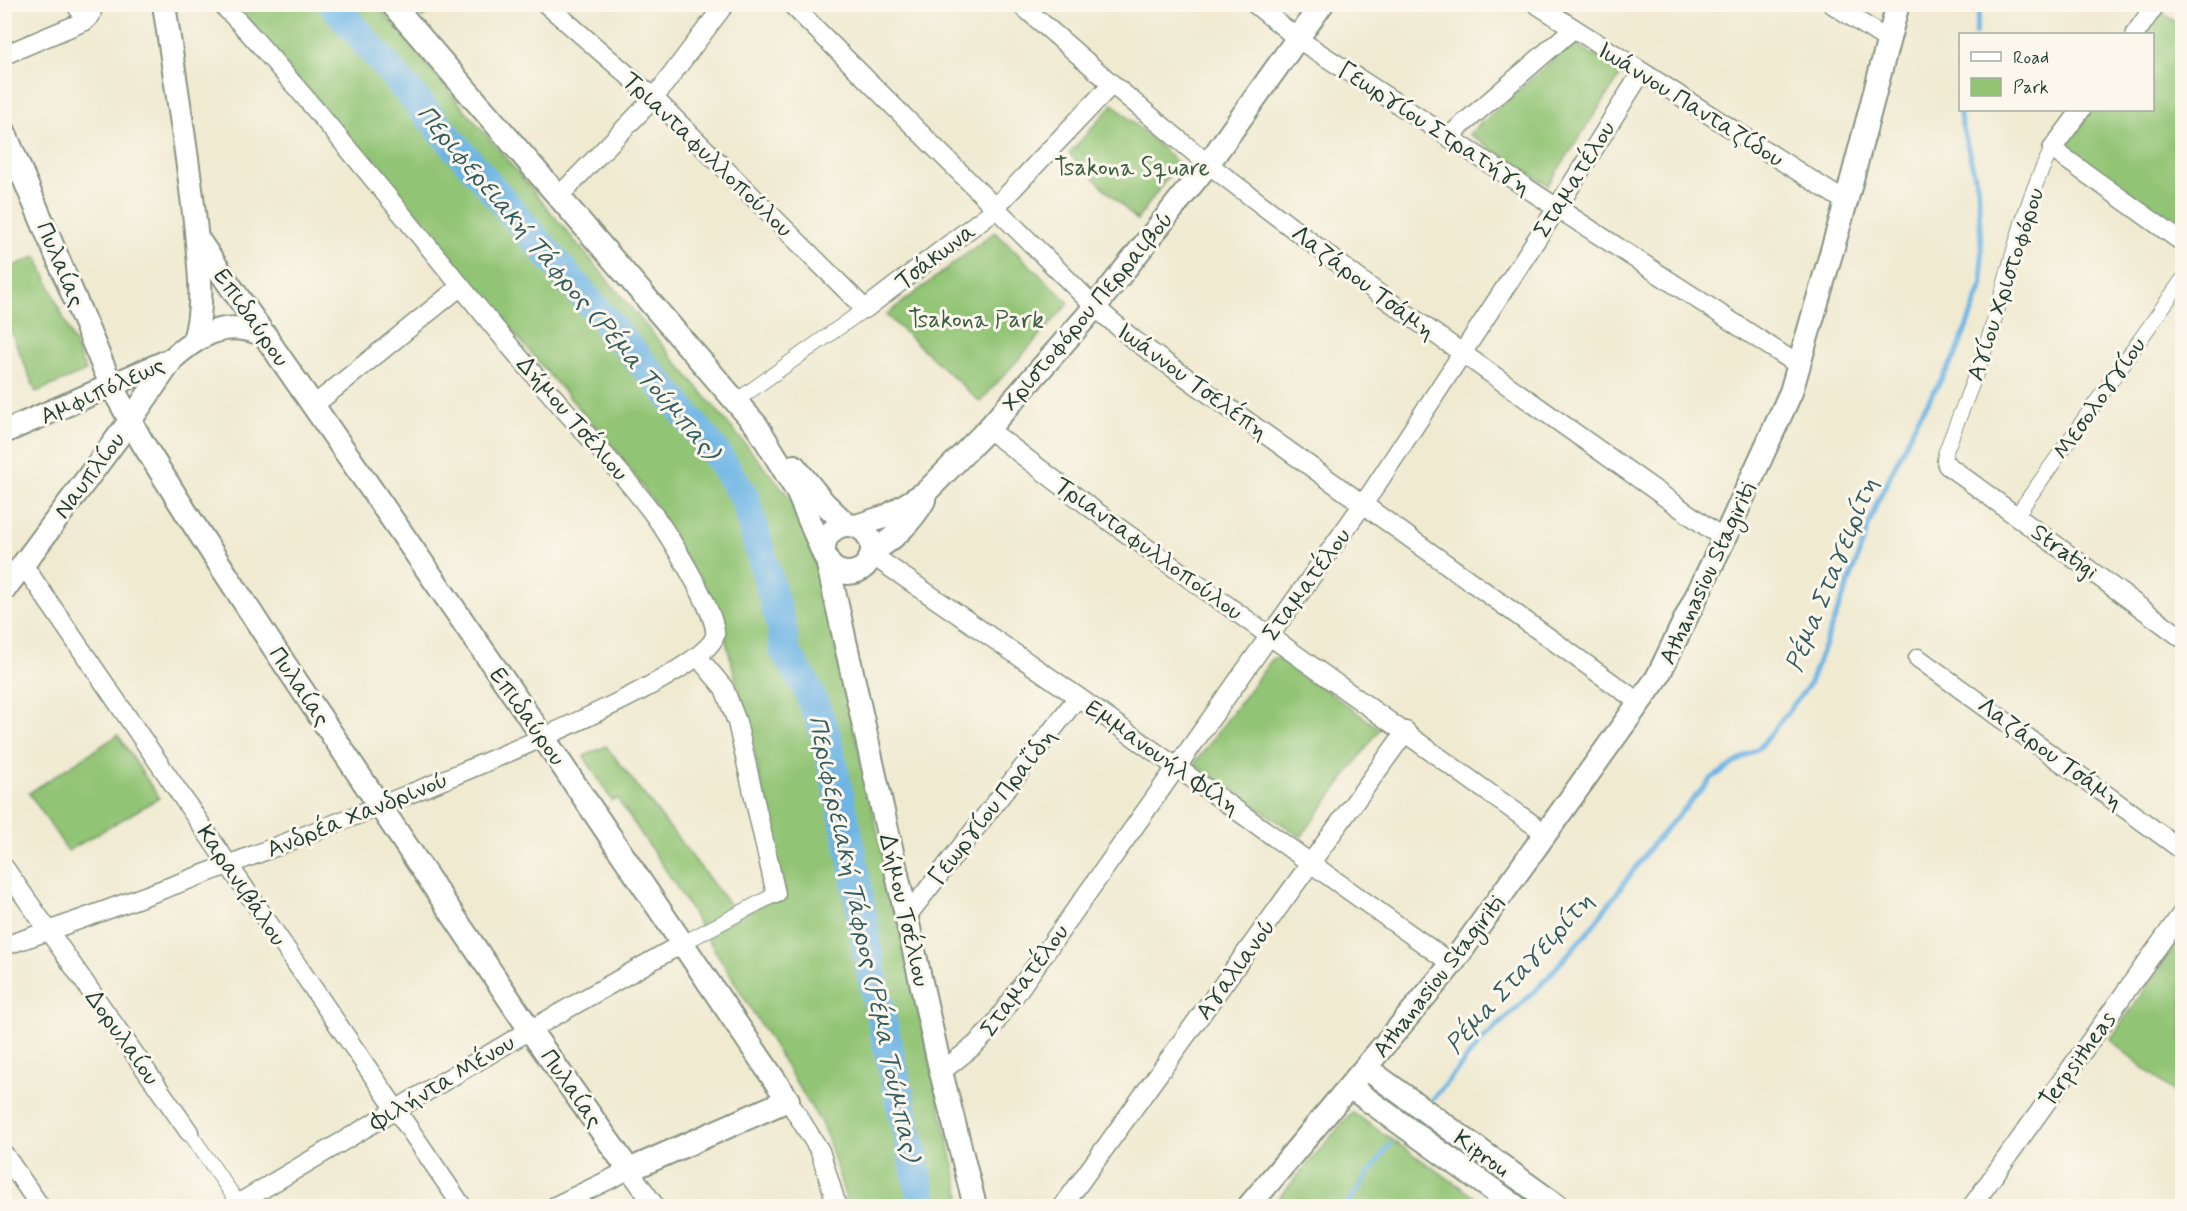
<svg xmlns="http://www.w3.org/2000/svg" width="2187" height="1211" viewBox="0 0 2187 1211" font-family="Mynerve,sans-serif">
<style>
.green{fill:#92c474;stroke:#588054;stroke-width:1.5}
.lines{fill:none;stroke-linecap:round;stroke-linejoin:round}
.stream{stroke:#6eb5e5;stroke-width:5}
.river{stroke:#6eb5e5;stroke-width:30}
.pedestrian-casing{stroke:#889482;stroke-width:16}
.minor-casing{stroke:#889482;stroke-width:21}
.tertiary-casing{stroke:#889482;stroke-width:26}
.pedestrian{stroke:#fff;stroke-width:14}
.minor{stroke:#fff;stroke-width:18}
.tertiary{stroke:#fff;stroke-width:22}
.labels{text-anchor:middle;stroke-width:6;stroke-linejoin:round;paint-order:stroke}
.street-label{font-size:24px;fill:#1f3d34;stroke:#fbf7ec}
.park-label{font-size:24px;fill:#3c5f44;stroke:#fbf7ec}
.water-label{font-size:26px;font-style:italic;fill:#335b60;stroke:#fbf7ec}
</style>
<rect width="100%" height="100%" fill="#fbf7ec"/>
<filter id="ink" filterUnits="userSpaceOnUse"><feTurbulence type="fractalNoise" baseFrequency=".0167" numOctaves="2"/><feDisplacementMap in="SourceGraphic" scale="12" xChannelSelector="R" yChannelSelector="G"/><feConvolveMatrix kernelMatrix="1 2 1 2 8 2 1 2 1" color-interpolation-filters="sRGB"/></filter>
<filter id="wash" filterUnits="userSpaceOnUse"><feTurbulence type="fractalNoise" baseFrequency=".008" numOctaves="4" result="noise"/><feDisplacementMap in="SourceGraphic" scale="24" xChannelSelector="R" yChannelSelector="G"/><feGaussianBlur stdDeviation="1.35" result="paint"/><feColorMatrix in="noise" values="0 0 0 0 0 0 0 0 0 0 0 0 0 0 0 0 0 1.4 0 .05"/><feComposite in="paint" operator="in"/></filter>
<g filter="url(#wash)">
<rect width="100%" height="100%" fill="#f0ead1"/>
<g class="green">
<polygon points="233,5 377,5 798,507 819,576 963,1206 848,1206 828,1139 821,1123 705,934 783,894 754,751 723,629 653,501 617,451 545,370 478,289"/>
<polygon points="412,5 435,5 422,18"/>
<polygon points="2160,11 2182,27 2182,229 2064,145 2090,110 2152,110 2152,34 2143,34"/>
<polygon points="1573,42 1622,73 1548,185 1469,134"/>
<polygon points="1113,104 1178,163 1137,220 1069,154"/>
<polygon points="995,232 1069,303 980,402 886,315"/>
<polygon points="37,256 86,371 36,392 5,317 4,270"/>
<polygon points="1273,658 1282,659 1380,729 1301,837 1194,764"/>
<polygon points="118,735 159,798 68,851 29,793"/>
<polygon points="606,746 736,913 703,931 673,881 617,798 612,801 584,756"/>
<polygon points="2182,935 2182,1099 2110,1040"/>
<polygon points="1352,1112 1488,1206 1272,1206"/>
</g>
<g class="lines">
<g class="stream">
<polyline points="1975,34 1981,4"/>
<polyline points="1427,1106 1482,1040 1539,987 1591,928 1652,845 1712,778 1761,746 1809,685 1851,577 1876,505 1918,418 1956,355 1983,283 1978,188 1960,117 1961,110"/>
<polyline points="1346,1206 1390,1144"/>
</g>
<polyline class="river" points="333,4 675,401 714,450 745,498 782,628 784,650 806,685 826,735 851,850 871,971 924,1206"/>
</g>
</g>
<g filter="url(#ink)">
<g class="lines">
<defs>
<g id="pedestrian">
<polyline points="736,401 865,309"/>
<path d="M1947,465l-3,-4 1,-7c16,-44 35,-85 48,-130 18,-58 30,-121 59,-175"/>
<polyline points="2016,516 2182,280"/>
<polyline points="683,943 776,894"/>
<polyline points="189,1132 239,1204"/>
<polyline points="820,1206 836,1200"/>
</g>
<g id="minor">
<polyline points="76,4 85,21"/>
<polyline points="546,4 654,98 865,309 989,214 1112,84"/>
<polyline points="791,4 1095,307 1134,340 1640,703"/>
<polyline points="1020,4 1112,84 1208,164 1379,294 1724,539"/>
<polyline points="1255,4 1298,39 1800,366"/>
<polyline points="1536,4 1846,202"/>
<polyline points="1832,4 1889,41"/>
<polyline points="2135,34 2156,4"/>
<polyline points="4,55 85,21 91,15 94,4"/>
<polyline points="2081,110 2052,149 2182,242"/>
<polyline points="1448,137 1573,29"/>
<polyline points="558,197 654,98 725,4"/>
<polyline points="313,406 461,286"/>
<polyline points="988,429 1091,508 1545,833"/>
<polyline points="1947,465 2182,638"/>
<polyline points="872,555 1078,697 1452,964"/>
<polyline points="22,563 462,1206"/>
<polyline points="698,657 724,688 737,722 776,894"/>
<polyline points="1918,658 2182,850"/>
<polyline points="4,867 189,1132"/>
<polyline points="907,916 1078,697"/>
<path d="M4,946c86,-28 704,-252 711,-311 3,-21 -47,-101 -61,-120 -30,-41 -65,-77 -98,-115 -34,-38 -65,-77 -97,-116 -54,-66 -107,-132 -163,-197 -24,-27 -48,-58 -75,-83"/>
<polyline points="941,1072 975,1045 991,1029 1373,490 1557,208 1641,73"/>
<polyline points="788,1100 820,1151 837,1206"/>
<polyline points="4,1154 40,1206"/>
<polyline points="234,1206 530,1030 683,943"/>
<polyline points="555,1206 629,1170 655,1206"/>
<polyline points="1063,1206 1406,731"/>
<polyline points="1972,1206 2182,913"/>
</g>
<g id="tertiary">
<path d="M164,4c11,76 24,151 32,227 3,38 9,73 -2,109"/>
<polyline points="392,4 757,426 797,491 824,555"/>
<polyline points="4,131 112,387 142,442 187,514 270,642 530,1030 629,1170 788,1100 543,737 197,238"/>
<path d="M4,432l168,-73c29,-26 56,-41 94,-23"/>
<polyline points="794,466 824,503 847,525"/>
<circle cx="848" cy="549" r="24"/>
<polyline points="856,526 887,516 926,492 988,429 1095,307 1208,164 1322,4"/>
<path d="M872,550c19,-6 43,-33 52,-50"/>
<polyline points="827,560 941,1072 975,1206"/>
<polyline points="4,590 130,421 171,361"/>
<polyline points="1366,1068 1557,1206"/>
<polyline points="1350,1087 1515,1206"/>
<polyline points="1249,1206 1452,964 1657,678 1724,539 1791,392 1846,202 1898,4"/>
</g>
</defs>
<use href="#pedestrian" class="pedestrian-casing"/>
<use href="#minor" class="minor-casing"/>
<use href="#tertiary" class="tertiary-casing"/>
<use href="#pedestrian" class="pedestrian"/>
<use href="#minor" class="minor"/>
<use href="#tertiary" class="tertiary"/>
</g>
</g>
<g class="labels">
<g class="street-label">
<text transform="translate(1691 104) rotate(32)" y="8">Ιωάννου Πανταζίδου</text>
<text transform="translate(1435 128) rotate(33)" y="8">Γεωργίου Στρατήγη</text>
<text transform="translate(708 154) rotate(44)" y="8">Τριανταφυλλοπούλου</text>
<text transform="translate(1574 179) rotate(-58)" y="8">Σταματέλου</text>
<text transform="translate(935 256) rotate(-37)" y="8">Τσάκωνα</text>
<text transform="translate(61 264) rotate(67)" y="8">Πυλαίας</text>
<text transform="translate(1364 282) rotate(37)" y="8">Λαζάρου Τσάμη</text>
<text transform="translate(2005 284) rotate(-72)" y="8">Αγίου Χριστοφόρου</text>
<text transform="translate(1087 311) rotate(-50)" y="8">Χριστοφόρου Περραιβού</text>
<text transform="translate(252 317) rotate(55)" y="8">Επιδαύρου</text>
<text transform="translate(1193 381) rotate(36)" y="8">Ιωάννου Τσελέπη</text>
<text transform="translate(102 390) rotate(-24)" y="8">Αμφιπόλεως</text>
<text transform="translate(2099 398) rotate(-55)" y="8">Μεσολογγίου</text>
<text transform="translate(573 418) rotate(49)" y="8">Δήμου Τσέλιου</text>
<text transform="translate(89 475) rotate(-53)" y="8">Ναυπλίου</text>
<text transform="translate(1149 548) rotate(36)" y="8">Τριανταφυλλοπούλου</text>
<text transform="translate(2065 551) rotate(36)" y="8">Stratigi</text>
<text transform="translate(1707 573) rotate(-65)" y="8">Athanasiou Stagiriti</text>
<text transform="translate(1306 584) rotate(-54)" y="8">Σταματέλου</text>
<text transform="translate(300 686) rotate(56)" y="8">Πυλαίας</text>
<text transform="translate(528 716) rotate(55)" y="8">Επιδαύρου</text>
<text transform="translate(2051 753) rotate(36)" y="8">Λαζάρου Τσάμη</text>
<text transform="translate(1163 757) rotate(35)" y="8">Εμμανουήλ Φίλη</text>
<text transform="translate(992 806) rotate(-52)" y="8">Γεωργίου Πραΐδη</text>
<text transform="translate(357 814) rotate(-22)" y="8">Ανδρέα Χανδρινού</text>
<text transform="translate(242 885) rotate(56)" y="8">Καρανιβάλου</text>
<text transform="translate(905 910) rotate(77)" y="8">Δήμου Τσέλιου</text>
<text transform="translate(1235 969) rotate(-54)" y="8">Αγαλιανού</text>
<text transform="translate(1438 976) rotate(-52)" y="8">Athanasiou Stagiriti</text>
<text transform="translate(1024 980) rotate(-54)" y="8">Σταματέλου</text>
<text transform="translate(123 1037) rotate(55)" y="8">Δορυλαίου</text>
<text transform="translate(2077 1059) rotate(-54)" y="8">Terpsitheas</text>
<text transform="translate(442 1082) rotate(-31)" y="8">Φιλήντα Μένου</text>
<text transform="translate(572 1088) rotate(55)" y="8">Πυλαίας</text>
<text transform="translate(1482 1153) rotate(36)" y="8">Kiprou</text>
</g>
<g class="park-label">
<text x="1132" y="175">Tsakona Square</text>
<text x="976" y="327">Tsakona Park</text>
</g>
<g class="water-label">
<text transform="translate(569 282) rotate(50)" y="9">Περιφερειακή Τάφρος (Ρέμα Τούμπας)</text>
<text transform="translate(1831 574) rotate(-68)" y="9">Ρέμα Σταγειρίτη</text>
<text transform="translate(865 938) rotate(78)" y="9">Περιφερειακή Τάφρος (Ρέμα Τούμπας)</text>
<text transform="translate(1519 972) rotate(-48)" y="9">Ρέμα Σταγειρίτη</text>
</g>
</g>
<rect width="2187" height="1211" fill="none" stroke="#fbf7ec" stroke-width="24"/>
<rect x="1959" y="33" width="195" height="78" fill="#fbf7ec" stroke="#a3ada2" stroke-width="1.5"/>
<rect x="1971" y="52" width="30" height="9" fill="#ffffff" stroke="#a3ada2" stroke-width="1.5"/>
<text x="2013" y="63" font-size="18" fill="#1f3d34">Road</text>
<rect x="1971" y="78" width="30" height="18" fill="#92c474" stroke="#a3ada2" stroke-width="1.5"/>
<text x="2013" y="93" font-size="18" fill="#1f3d34">Park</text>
</svg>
